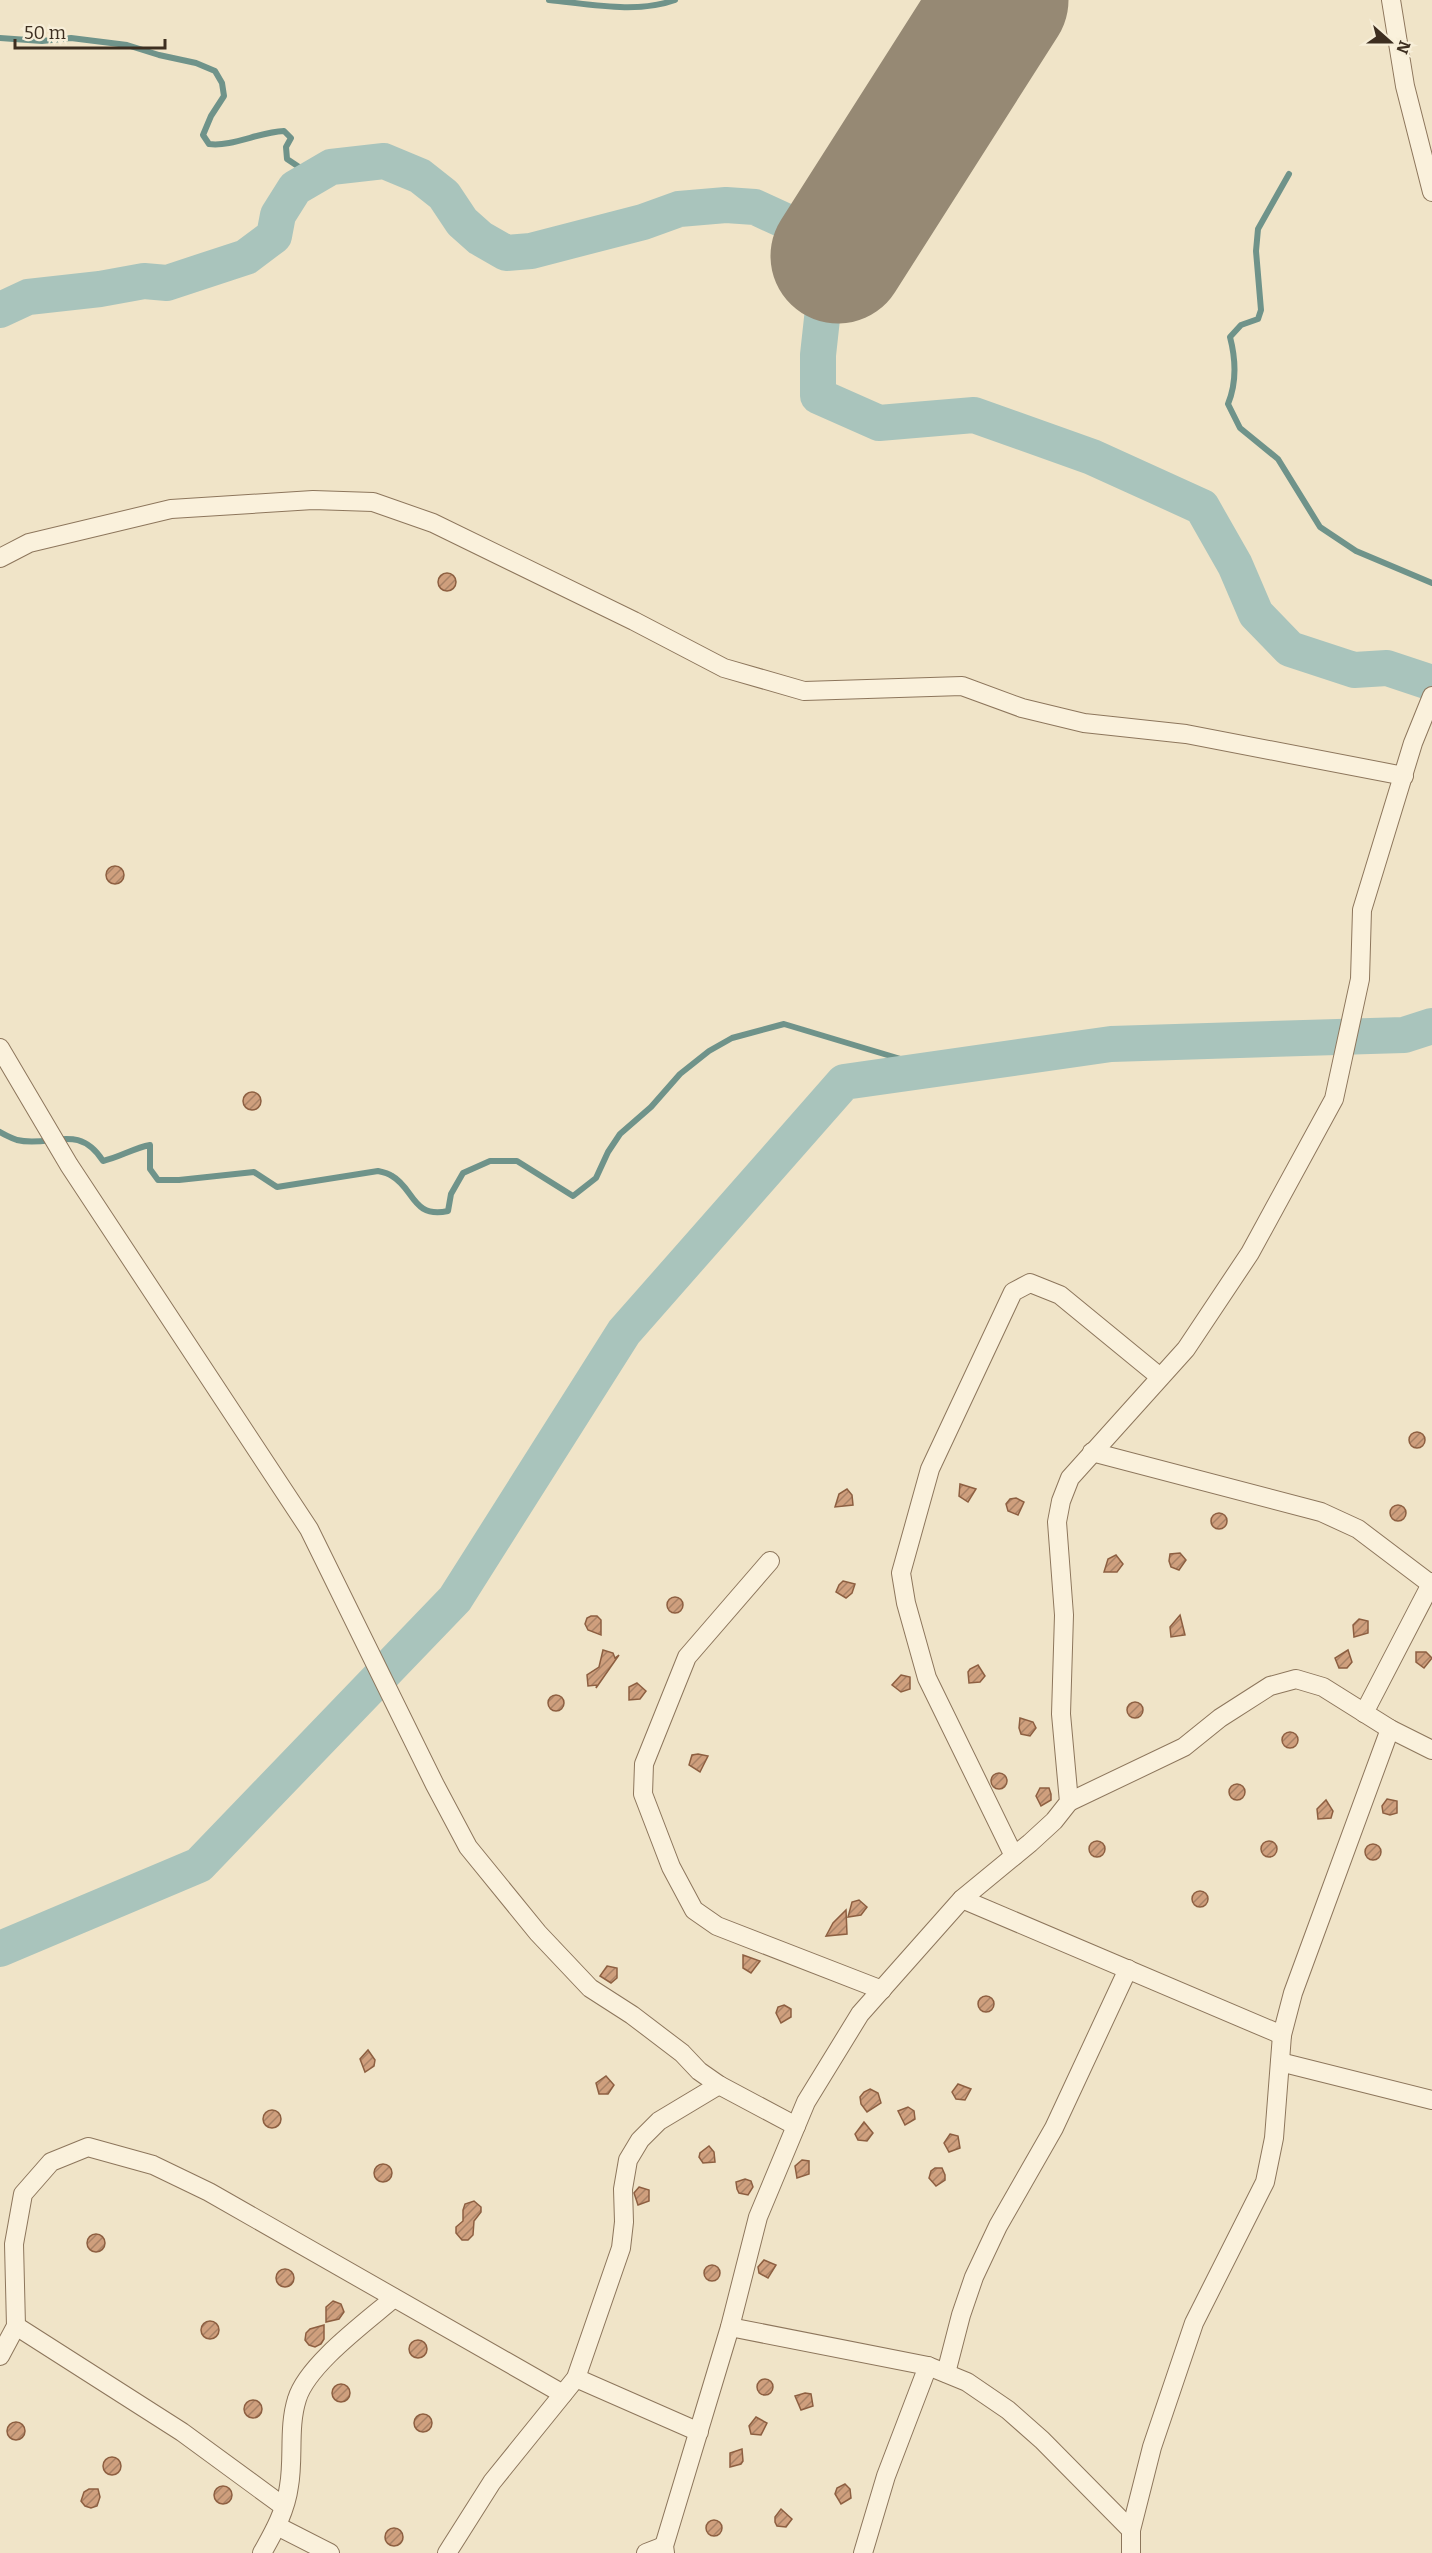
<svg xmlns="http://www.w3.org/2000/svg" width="1432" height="2553" viewBox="0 0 1432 2553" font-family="Bitter,serif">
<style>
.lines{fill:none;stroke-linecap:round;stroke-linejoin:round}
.stream{stroke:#6f938a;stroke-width:6}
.river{stroke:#a9c4bc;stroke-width:36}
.runway{stroke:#968974;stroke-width:135}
.building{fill:url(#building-hatch);stroke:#8d5f41;stroke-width:1.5}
.street-casing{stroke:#8d765c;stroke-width:20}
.street{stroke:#faf1dc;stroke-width:18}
</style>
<defs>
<pattern id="building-hatch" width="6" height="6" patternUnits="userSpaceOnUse" patternTransform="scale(1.5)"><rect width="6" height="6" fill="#cf9f7d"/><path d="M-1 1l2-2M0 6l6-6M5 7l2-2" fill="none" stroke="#a98266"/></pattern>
</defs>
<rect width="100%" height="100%" fill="#f0e4c8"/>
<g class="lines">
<g class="stream">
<path d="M549,0c40,4 88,14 126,0"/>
<path d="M0,38l42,3 29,-3 56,7 32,10 37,8 19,8 7,12 2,13 -13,20 -8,19 6,9c23,3 50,-12 75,-13l7,7 -5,9 1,12 27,18"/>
<path d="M1289,174l-31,55 -2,22 5,59 -3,9 -17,6 -11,12c6,23 7,45 -2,67l12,24 38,31 42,68 36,24 76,32"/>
<path d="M0,1132c5,3 12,6 17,8 34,8 61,-18 86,21 17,-4 31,-13 47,-16v24l8,11h21l75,-8 23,15 101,-16c5,1 10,2 14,5 22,12 20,43 56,35l3,-17 12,-21 27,-12h27l56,35 23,-18 12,-26 12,-18 31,-27 29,-33 29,-23 23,-13 52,-14 150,45"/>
</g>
<g class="river">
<polyline points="0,310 28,297 100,289 144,281 167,283 246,257 274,236 278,215 295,188 331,167 384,161 420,176 444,195 462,222 480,238 506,253 531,251 643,222 679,209 726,205 755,207 803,229 822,240 829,255 818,355 818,396 879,423 974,415 1092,457 1202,507 1235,565 1256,614 1290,649 1354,670 1387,668 1432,683"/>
<polyline points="0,1949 199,1865 455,1599 624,1332 844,1082 1111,1044 1404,1035 1432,1026"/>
</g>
<polyline class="runway" points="838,256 1001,0"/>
</g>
<g class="building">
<circle cx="447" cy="582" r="9"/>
<circle cx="115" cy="875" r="9"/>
<circle cx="252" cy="1101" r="9"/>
<circle cx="1417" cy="1440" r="8"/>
<polygon points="960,1484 976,1489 968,1502 959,1496"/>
<polygon points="847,1489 852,1495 853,1505 835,1507 839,1494"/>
<polygon points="1016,1498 1024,1502 1018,1515 1008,1511 1006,1504 1010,1499"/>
<circle cx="1398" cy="1513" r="8"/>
<circle cx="1219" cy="1521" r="8"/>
<polygon points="1180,1553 1186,1560 1179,1570 1171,1567 1169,1561 1170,1554"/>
<polygon points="1116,1555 1123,1564 1117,1572 1104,1572 1108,1559"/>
<polygon points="843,1581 855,1584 852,1593 846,1598 836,1592 839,1585"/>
<circle cx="675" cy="1605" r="8"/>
<polygon points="1180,1615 1185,1635 1171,1637 1170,1627"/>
<polygon points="591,1616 597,1616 601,1620 601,1635 588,1630 585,1624 587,1618"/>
<polygon points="1359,1619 1368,1621 1368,1633 1354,1637 1353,1625"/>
<polygon points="603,1650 613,1653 615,1658 619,1655 596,1688 597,1685 588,1686 587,1675 599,1667"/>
<polygon points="1348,1650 1352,1662 1347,1668 1339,1668 1335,1658"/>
<polygon points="1416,1652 1426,1652 1432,1658 1424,1668 1416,1662"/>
<polygon points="978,1665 985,1676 980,1682 969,1683 968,1672 970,1669"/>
<polygon points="901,1675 910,1677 910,1689 901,1692 892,1685"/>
<polygon points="637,1683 646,1691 640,1699 629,1700 629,1687"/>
<circle cx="556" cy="1703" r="8"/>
<circle cx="1135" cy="1710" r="8"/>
<polygon points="1020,1718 1033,1722 1036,1728 1030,1736 1021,1734 1019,1728"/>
<circle cx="1290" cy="1740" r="8"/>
<polygon points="698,1754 708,1756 700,1772 689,1765 692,1755"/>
<circle cx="999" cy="1781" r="8"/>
<circle cx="1237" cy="1792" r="8"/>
<polygon points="1040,1788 1049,1788 1051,1794 1051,1800 1041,1806 1036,1796"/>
<polygon points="1387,1799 1397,1801 1397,1813 1390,1815 1383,1813 1382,1806"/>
<polygon points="1326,1800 1333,1811 1331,1818 1318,1819 1317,1809"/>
<circle cx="1269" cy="1849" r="8"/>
<circle cx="1097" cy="1849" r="8"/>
<circle cx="1373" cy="1852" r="8"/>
<circle cx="1200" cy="1899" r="8"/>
<polygon points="859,1900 867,1907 861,1915 848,1917 852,1902"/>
<polygon points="846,1910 847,1934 826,1936 833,1923"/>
<polygon points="743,1955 760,1961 751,1973 743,1968"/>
<polygon points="607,1966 617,1968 617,1978 611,1983 600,1976"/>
<circle cx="986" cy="2004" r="8"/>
<polygon points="784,2005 791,2009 791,2017 781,2023 776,2013 778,2007"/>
<polygon points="368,2050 375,2060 374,2066 365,2072 360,2059"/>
<polygon points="606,2076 614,2085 608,2094 599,2094 596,2083"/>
<polygon points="958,2084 971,2089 965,2100 956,2099 952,2092"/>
<polygon points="870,2089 878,2093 881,2103 867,2112 861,2104 860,2097 864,2092"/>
<polygon points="908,2107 914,2111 915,2119 905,2125 898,2111"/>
<circle cx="272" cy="2119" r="9"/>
<polygon points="864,2122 873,2133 867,2141 858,2140 855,2134"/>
<polygon points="950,2134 958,2136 960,2148 949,2152 944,2143"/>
<polygon points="709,2146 714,2152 715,2162 703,2163 699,2157 700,2153"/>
<polygon points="802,2160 809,2161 809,2174 797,2178 795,2166"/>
<circle cx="383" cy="2173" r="9"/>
<polygon points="935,2168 942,2168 945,2175 945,2180 936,2186 929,2178 931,2171"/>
<polygon points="745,2179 751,2181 753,2187 748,2195 739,2193 737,2189 736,2182"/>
<polygon points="639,2187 649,2190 649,2201 638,2205 634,2193"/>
<polygon points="474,2201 481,2207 481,2212 474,2221 473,2235 468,2240 462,2240 456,2233 456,2227 463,2221 463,2210 465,2204"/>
<circle cx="96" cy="2243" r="9"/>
<polygon points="764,2260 776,2265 768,2278 759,2273 758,2267"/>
<circle cx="712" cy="2273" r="8"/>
<circle cx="285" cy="2278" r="9"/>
<polygon points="333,2301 341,2304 344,2312 339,2319 326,2322 326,2307"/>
<circle cx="210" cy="2330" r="9"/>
<polygon points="324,2325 324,2339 321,2344 315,2347 309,2345 305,2340 306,2333 310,2329"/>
<circle cx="418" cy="2349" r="9"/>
<circle cx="765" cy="2387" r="8"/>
<circle cx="341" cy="2393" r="9"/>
<polygon points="805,2393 811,2394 813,2406 801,2410 795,2396"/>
<circle cx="253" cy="2409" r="9"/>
<circle cx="423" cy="2423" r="9"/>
<polygon points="756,2417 767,2423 761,2435 751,2434 749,2426"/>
<circle cx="16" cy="2431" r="9"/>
<polygon points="742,2449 743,2461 741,2464 730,2467 730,2453"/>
<circle cx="112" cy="2466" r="9"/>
<polygon points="845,2484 850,2489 851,2498 841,2504 835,2494 837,2488"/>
<circle cx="223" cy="2495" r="9"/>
<polygon points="89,2489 98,2489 100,2497 97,2506 91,2508 85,2506 81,2501 84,2492"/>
<polygon points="781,2509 792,2519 786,2527 777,2526 775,2522 775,2517"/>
<circle cx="714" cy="2528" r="8"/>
<circle cx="394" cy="2537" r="9"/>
</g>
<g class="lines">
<defs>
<g id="street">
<polyline points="1391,0 1405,86 1432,192"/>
<polyline points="0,558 29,543 171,509 313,500 373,502 433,523 634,621 724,668 804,691 962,686 1022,708 1084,723 1186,734 1404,776"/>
<polyline points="0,1048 69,1165 309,1529 435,1785 468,1847 538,1933 590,1988 632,2015 682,2053 699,2071 719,2085 796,2126"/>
<polyline points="1092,1452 1321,1512 1358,1529 1432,1585"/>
<polyline points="770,1561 687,1657 644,1764 643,1794 671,1867 694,1910 717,1926 882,1990"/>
<polyline points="1364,1713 1432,1582"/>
<polyline points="1069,1802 1184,1747 1220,1718 1270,1686 1296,1679 1323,1687 1390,1729 1432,1750"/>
<polyline points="1014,1856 927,1678 906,1603 901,1573 930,1469 1013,1292 1030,1283 1060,1295 1160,1377"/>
<polyline points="962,1899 1282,2035"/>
<polyline points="1280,2062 1432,2100"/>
<polyline points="16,2326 182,2432 283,2506"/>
<polyline points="730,2327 928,2366 967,2382 1008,2410 1042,2440 1131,2530"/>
<polyline points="0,2356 16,2326 14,2244 23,2194 51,2162 88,2147 153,2165 209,2192 563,2394"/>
<polyline points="946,2373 961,2315 974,2277 998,2226 1054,2128 1128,1969"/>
<polyline points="576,2378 699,2432"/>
<polyline points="277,2526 330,2553"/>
<path d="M262,2553c12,-21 24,-43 27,-67 5,-28 -1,-59 8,-87 10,-34 69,-77 97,-101"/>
<polyline points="447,2553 492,2482 576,2378 621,2248 624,2222 623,2189 628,2160 640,2140 659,2121 719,2085"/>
<polyline points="646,2553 664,2546"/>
<polyline points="665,2553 664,2546 730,2327 758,2217 806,2102 860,2014 962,1899 1030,1843 1054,1821 1069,1802 1061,1714 1064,1615 1057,1522 1061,1501 1070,1478 1186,1349 1250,1253 1334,1099 1360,979 1362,910 1413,743 1432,696"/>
<polyline points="863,2553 886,2476 928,2366"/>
<polyline points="1131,2553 1131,2530 1152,2447 1194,2323 1265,2182 1274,2138 1282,2035 1293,1993 1390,1729"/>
</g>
</defs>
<use href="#street" class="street-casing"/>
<use href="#street" class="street"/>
</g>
<g transform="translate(1390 42) rotate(111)" stroke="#f7eed8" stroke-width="4.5" paint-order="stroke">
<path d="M0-4.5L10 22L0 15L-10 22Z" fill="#3d2e20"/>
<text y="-9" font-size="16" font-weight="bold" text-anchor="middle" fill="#3d2e20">N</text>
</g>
<path d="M15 39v9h150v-9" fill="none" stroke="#3d2e20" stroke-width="3"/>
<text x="24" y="39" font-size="18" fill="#3d2e20" stroke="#f7eed8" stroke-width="4.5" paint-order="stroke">50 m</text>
</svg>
